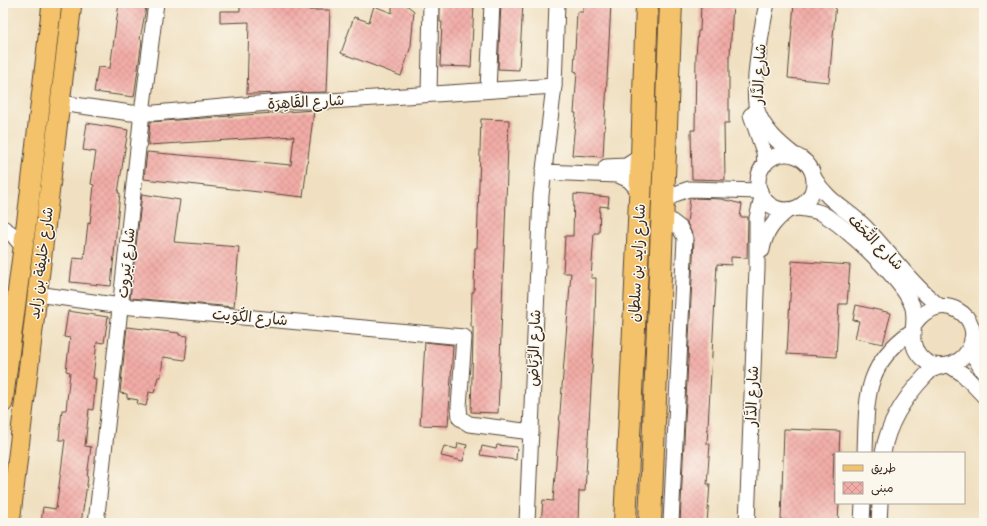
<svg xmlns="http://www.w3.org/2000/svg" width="987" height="526" viewBox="0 0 987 526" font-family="Itim,'Playpen Sans Arabic',sans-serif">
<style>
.building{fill:url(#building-cross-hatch)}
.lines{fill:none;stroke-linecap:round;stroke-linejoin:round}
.minor-casing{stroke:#564536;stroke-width:17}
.major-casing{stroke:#564536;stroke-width:21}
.highway-casing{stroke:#564536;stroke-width:24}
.minor{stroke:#fff;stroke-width:15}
.major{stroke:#f3c26a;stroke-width:19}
.highway{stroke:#f3c26a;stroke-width:22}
.labels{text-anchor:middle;stroke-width:3;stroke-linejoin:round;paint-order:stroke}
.street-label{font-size:15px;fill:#3b2a1e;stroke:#fbf7ec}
</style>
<defs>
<pattern id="building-cross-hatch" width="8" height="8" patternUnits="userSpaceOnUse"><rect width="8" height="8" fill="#f2aca7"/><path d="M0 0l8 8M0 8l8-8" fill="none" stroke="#d0948f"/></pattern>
</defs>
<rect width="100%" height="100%" fill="#fbf7ec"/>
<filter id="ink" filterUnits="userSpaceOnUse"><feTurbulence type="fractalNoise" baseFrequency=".025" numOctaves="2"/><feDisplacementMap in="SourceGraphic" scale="8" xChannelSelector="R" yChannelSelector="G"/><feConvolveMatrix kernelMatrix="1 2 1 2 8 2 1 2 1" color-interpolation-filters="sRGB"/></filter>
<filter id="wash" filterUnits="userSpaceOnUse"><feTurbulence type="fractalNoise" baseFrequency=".012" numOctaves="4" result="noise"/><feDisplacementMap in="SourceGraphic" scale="16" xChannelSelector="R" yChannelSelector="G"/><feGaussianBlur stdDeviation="0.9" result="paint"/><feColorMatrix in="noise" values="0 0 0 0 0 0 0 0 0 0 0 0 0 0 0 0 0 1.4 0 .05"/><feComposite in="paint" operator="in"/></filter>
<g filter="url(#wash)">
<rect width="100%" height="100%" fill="#f0e0c1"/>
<g id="blocks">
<g class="building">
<polygon points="119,3 146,8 140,39 142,40 134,97 94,92 98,67 110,68"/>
<polygon points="240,3 309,3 309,10 330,10 327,92 247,94 249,22 220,23 220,11 240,11"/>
<polygon points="392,3 404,3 414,11 411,46 401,76 341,53 354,17 369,22 374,6 392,13"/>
<polygon points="440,3 474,3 471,67 440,66 442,22 440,22"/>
<polygon points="501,3 523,3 519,70 498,69"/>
<polygon points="583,3 611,3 603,157 572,155 576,113 574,113 577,72 574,71 577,12 583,12"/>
<polygon points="701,3 733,3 730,55 729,55 729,123 724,123 725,180 692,179 691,130 695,130 696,55 698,31 700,31"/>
<polygon points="794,3 836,3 829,82 788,78"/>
<polygon points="314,110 303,197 144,179 147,152 291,165 294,136 148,145 150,122"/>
<polygon points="481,119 509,120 498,413 471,412 473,338 473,327 471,327 472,292 474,292 475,248 477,248"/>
<polygon points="87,123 128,130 118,193 120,193 111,286 70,282 73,258 84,259 88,223 90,224 94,185 91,184 96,152 83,150"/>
<polygon points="142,194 180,200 174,242 239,247 234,307 130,298"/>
<polygon points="574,194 609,197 608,207 600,206 599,233 594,233 591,278 596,278 595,319 585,491 579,491 578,523 541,523 543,500 553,501 571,273 563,273 565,236 573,236"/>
<polygon points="690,198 721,199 742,204 740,217 748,217 747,258 731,257 731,265 717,264 707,444 710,444 707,484 710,484 707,523 680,523 694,238 687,223"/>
<polygon points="792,261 850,265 847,304 839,304 836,357 787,354"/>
<polygon points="856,305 891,313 883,344 855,338 859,321 853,320"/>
<polygon points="68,311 108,317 104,343 97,342 93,378 96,379 93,410 89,409 85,446 91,447 87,477 88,478 81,523 41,523 43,507 56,509 65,440 59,440 62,410 66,410 70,372 66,371 70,338 64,337"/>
<polygon points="127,327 179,333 179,335 188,336 185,360 163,357 161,377 158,377 154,393 149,392 146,406 137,404 138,400 127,398 127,394 120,393"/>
<polygon points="425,342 453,345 448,426 420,425"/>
<polygon points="784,429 840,431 839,453 834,453 833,484 836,484 836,503 839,503 838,522 781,520"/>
<polygon points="458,443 467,445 463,461 441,456 444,446 457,449"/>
<polygon points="497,445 517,447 516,460 480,455 482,446 496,449"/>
</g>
</g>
</g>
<g filter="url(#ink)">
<use href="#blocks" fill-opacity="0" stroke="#564536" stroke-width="1"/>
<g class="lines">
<defs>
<g id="minor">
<path d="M767,3c-5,24 -17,89 -9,110 7,18 21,30 36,42"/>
<polyline points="488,90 492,3"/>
<polyline points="429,93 431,3"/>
<polyline points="60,103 131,113 155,113 291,101 330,101 554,86"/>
<polyline points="751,115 764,152 765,164"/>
<circle cx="786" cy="182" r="28"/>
<polyline points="606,167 626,166 642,156"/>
<polyline points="543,172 618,175 629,180 641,193"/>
<path d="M814,178c14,24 33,31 52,50 25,26 45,56 73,78"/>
<polyline points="663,203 675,194 689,189 760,191"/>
<path d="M797,208c8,1 17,2 24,5 24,12 85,70 92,95 4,18 -6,32 6,47 13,17 40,13 50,-6 17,-32 -28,-62 -54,-26"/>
<polyline points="663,215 680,228 685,238 671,523"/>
<polyline points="3,228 13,235 23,247"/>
<path d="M762,250c3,-18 12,-29 26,-40"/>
<polyline points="37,294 121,306 464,337 459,407 460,418 469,424 531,432"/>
<polyline points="972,339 975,358 984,373"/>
<polyline points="949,365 963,374 984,396"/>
<path d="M865,453c2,-54 -2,-87 47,-122"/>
<path d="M883,453c5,-31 22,-56 43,-78l5,-5 11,-4"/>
<polyline points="96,523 142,113 156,3"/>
<polyline points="527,523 541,195 554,86 557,3"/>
<polyline points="747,523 757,268 757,218 762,197"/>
<polyline points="862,523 863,503"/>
<polyline points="879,523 880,503"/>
</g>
<g id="major">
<polyline points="3,403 29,202 52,3"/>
<polyline points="10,523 72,3"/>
</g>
<g id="highway">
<polyline points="625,523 642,156 647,3"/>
<polyline points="650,523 671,3"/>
</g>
</defs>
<use href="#minor" class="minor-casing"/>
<use href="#major" class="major-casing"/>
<use href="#highway" class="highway-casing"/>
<use href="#minor" class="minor"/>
<use href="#major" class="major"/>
<use href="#highway" class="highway"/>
</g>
</g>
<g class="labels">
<g class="street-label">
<text transform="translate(759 74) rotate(-87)" y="5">شارع الدَّار</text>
<text transform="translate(306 102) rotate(-3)" y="5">شارع القَاهِرَة</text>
<text transform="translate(876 242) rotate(45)" y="5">شارع التُّحَف</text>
<text transform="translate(41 263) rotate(-83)" y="5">شارع خليفة بن زايد</text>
<text transform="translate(126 263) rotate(-84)" y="5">شارع بَيروت</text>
<text transform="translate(637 263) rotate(-87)" y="5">شارع زايد بن سلطان</text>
<text transform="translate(250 317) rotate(5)" y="5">شارع الكُوَيت</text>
<text transform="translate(534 348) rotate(-88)" y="5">شارع الرِّيَاض</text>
<text transform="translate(752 396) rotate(-88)" y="5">شارع الدَّار</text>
</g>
</g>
<rect width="987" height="526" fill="none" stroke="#fbf7ec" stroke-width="16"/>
<rect x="835" y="452" width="130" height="52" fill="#fbf7ec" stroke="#aea59a"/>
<rect x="843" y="465" width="20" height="6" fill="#f3c26a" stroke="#aea59a"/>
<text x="871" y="472" font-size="12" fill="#3b2a1e">طريق</text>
<rect x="843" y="482" width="20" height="12" fill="url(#building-cross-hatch)" stroke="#aea59a"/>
<text x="871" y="492" font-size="12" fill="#3b2a1e">مبنى</text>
</svg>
